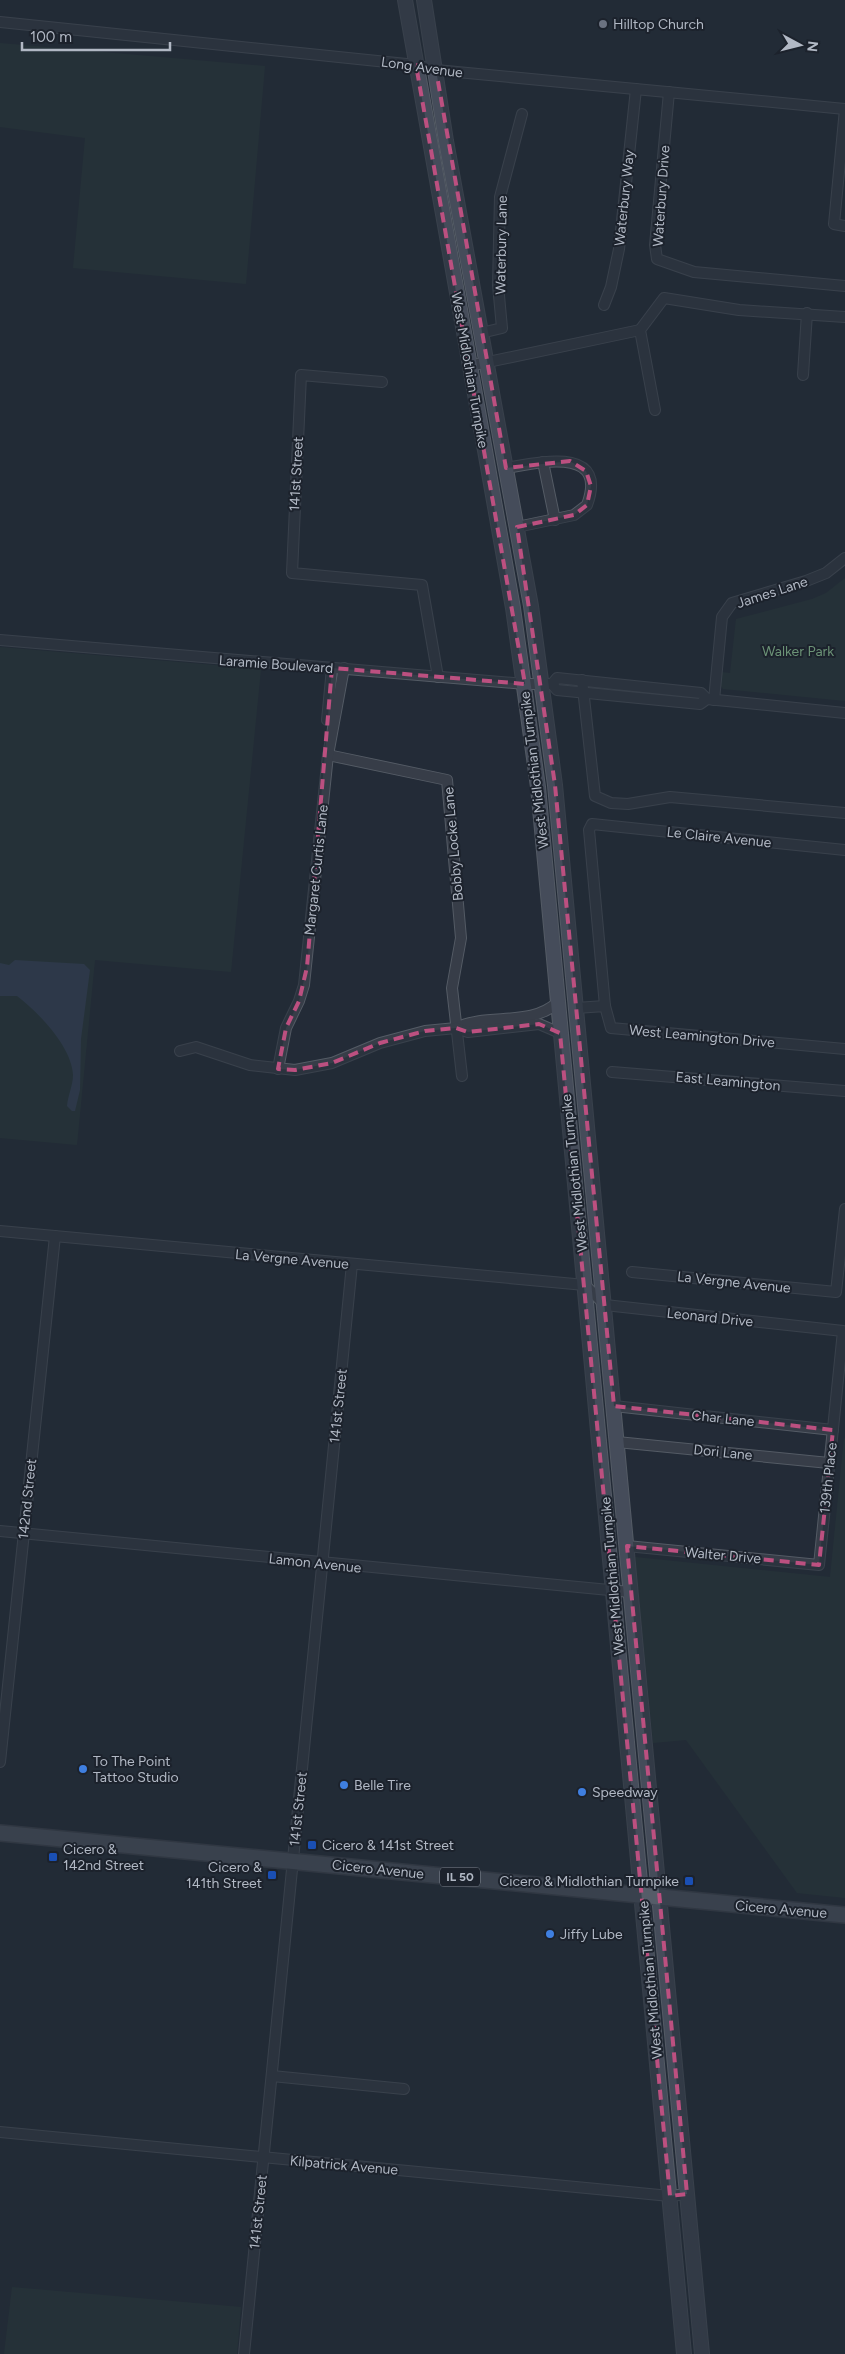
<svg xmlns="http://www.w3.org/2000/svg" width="845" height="2354" viewBox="0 0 845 2354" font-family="Figtree,sans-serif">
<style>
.green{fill:#28393a}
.water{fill:#3a485f}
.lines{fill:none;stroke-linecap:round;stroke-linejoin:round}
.minor-casing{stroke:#545b65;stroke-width:12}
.secondary-casing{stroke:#545b65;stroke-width:16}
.primary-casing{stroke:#404651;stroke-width:18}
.minor{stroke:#373d48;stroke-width:10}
.secondary{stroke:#454c5a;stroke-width:14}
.primary{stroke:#555c68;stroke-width:15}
.marked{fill:none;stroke:#bc5080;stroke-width:4;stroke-dasharray:10 6;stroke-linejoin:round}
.worship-dot{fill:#6b7280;stroke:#1c222c;stroke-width:2}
.shop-dot{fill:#3f7fe0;stroke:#1c222c;stroke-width:2}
.transit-dot{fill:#1a4fb4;stroke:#1c222c;stroke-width:2}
.labels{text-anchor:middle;stroke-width:4;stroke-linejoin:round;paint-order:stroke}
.shield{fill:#1c222c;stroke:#848b96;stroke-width:1}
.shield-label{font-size:12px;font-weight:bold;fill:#b1b8c4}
.poi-label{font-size:14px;fill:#b1b8c4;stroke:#1c222c;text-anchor:start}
.street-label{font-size:14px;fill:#b1b8c4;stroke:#1c222c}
.park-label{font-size:14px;fill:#6b9276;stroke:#1c222c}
</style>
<rect width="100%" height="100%" fill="#232b37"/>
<g class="green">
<polygon points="0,43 265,66 246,284 73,268 85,138 0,127"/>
<polygon points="845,578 845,701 723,689 720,685 721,672 730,673 736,619 812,599 826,593"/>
<polygon points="0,647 261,669 231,972 95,960 77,1145 0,1138"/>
<polygon points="844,1438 845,1439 845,1898 797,1893 686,1740 653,1743 635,1557 830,1577"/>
<polygon points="12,2287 241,2307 237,2354 4,2354"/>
</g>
<path class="water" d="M15,960l69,4 6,6 -9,69 -1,51 -5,21h-3l-5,-5c1,-11 6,-21 6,-31 -1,-28 -35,-63 -56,-79h-17v-33l9,2z"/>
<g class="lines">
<defs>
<g id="minor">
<polyline points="0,22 416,65 436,70 845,109"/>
<polyline points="669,92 655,245 657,259 694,272 845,286"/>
<polyline points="845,109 834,224 845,226"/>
<polyline points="604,305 611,287 619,249 636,89"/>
<polyline points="481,333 502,328 498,285 500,197 522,114"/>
<polyline points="469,366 640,330"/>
<polyline points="803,375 807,313"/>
<polyline points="382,382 301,375 292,573 422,585 438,677"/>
<polyline points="655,410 640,330 664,298 739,310 845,317"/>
<polyline points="543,462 555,520"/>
<path d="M506,468c31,-5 103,-23 81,37l-13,10 -57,12"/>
<path d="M0,640c175,16 350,30 525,44h27l5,-6 144,15 6,6"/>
<polyline points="582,680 595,796 611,803 628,804 670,797 845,813"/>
<polyline points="552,684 557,690 700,704 707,699 845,713"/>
<polyline points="714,700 722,617 732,603 806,581 826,573 845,558"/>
<polyline points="327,720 332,668"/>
<polyline points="328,755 447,780 461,938 452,988 462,1076"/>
<polyline points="605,1006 589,830 592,824 845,850"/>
<polyline points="576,1008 605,1006 611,1028 845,1049"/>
<path d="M456,1028c32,-16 74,0 102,-26"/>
<polyline points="180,1051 196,1047 250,1065 295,1070 332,1063 380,1043 425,1031 456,1028 468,1032 539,1024 560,1033"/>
<polyline points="278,1069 286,1028 299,1001 304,985 328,755 344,668"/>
<polyline points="612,1072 845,1091"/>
<polyline points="0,1231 585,1285 605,1305 843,1331 819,1565 627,1546"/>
<polyline points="632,1272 836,1292 845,1209"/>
<polyline points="614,1406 833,1430"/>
<polyline points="617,1442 829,1463"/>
<polyline points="0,1531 630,1592"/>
<polyline points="0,1762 55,1236"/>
<polyline points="272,2076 404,2089"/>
<polyline points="0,2132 670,2196 687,2194"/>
<polyline points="244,2354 352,1264"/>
</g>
<g id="secondary">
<polyline points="405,0 513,608 538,787 684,2354"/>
<polyline points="424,0 446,141 531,606 555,785 702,2354"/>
</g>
<polyline id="primary" points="0,1833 845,1915"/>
</defs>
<use href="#minor" class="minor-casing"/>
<use href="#secondary" class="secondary-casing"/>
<use href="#primary" class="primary-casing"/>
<use href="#minor" class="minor"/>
<use href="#secondary" class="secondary"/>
<use href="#primary" class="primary"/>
</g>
<path d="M0 0H845V2354H0ZM416,65l20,5 70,398 64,-7 16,10 5,15 -4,19 -13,10 -57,12 38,258 59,621 219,24 -14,135 -192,-19 60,648 -17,2 -110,-1163 -21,-9 -71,8 -12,-4 -31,3 -45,12 -48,20 -37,7 -17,-1 8,-41 13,-27 8,-34 25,-299 193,16z" fill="#232b37" fill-opacity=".55" fill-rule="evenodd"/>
<path class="marked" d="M416,65l20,5 70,398 64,-7 16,10 5,15 -4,19 -13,10 -57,12 38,258 59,621 219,24 -14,135 -192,-19 60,648 -17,2 -110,-1163 -21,-9 -71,8 -12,-4 -31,3 -45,12 -48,20 -37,7 -17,-1 8,-41 13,-27 8,-34 25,-299 193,16z"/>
<circle class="worship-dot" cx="603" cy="24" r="5"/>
<g class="shop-dot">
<circle cx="83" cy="1769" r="5"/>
<circle cx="344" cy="1785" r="5"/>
<circle cx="582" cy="1792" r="5"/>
<circle cx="550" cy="1934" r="5"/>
</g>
<g class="transit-dot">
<rect x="307" y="1840" width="10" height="10" rx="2.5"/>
<rect x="48" y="1852" width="10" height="10" rx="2.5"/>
<rect x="267" y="1870" width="10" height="10" rx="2.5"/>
<rect x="684" y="1876" width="10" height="10" rx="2.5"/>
</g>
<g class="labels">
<rect class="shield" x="440" y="1867.5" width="40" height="19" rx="4"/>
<g class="shield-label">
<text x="460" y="1881">IL 50</text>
</g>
<g class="poi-label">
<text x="613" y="29">Hilltop Church</text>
<text x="93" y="1766">To The Point<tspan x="93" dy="16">Tattoo Studio</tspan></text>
<text x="354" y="1790">Belle Tire</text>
<text x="592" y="1797">Speedway</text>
<text x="322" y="1850">Cicero &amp; 141st Street</text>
<text x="63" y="1854">Cicero &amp;<tspan x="63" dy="16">142nd Street</tspan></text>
<text x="262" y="1872" text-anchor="end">Cicero &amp;<tspan x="262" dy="16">141th Street</tspan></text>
<text x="679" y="1886" text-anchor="end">Cicero &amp; Midlothian Turnpike</text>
<text x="560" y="1939">Jiffy Lube</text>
</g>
<g class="street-label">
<text transform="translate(422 67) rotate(8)" y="5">Long Avenue</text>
<text transform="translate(661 196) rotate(-86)" y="5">Waterbury Drive</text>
<text transform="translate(624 198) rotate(-84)" y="5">Waterbury Way</text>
<text transform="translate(501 245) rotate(-89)" y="5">Waterbury Lane</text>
<text transform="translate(470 370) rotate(80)" y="5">West Midlothian Turnpike</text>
<text transform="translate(296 474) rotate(-87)" y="5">141st Street</text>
<text transform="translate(772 592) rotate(-18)" y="5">James Lane</text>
<text transform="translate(276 664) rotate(4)" y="5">Laramie Boulevard</text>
<text transform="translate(534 770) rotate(-97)" y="5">West Midlothian Turnpike</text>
<text transform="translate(719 837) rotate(6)" y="5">Le Claire Avenue</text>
<text transform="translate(453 844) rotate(-95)" y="5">Bobby Locke Lane</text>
<text transform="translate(316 870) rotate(-84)" y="5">Margaret Curtis Lane</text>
<text transform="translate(702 1036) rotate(5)" y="5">West Leamington Drive</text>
<text transform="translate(728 1081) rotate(5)" y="5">East Leamington</text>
<text transform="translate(574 1173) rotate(-96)" y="5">West Midlothian Turnpike</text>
<text transform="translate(292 1259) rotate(5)" y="5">La Vergne Avenue</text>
<text transform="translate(734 1282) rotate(6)" y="5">La Vergne Avenue</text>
<text transform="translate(710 1317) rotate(6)" y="5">Leonard Drive</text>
<text transform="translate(338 1406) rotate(-84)" y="5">141st Street</text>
<text transform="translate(723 1418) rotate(6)" y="5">Char Lane</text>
<text transform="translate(723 1452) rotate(6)" y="5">Dori Lane</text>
<text transform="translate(828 1478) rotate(-84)" y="5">139th Place</text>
<text transform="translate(27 1499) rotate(-84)" y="5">142nd Street</text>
<text transform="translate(723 1555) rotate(5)" y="5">Walter Drive</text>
<text transform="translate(315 1563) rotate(6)" y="5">Lamon Avenue</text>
<text transform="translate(612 1576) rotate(-95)" y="5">West Midlothian Turnpike</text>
<text transform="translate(298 1809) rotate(-84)" y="5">141st Street</text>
<text transform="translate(378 1869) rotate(6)" y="5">Cicero Avenue</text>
<text transform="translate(781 1909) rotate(5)" y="5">Cicero Avenue</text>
<text transform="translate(650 1980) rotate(-95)" y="5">West Midlothian Turnpike</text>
<text transform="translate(344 2165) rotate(5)" y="5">Kilpatrick Avenue</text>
<text transform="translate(258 2212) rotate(-84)" y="5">141st Street</text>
</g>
<g class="park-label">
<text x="798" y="656">Walker Park</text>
</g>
</g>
<g transform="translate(800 45) rotate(97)" stroke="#1c222c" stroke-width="4" paint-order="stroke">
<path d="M0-4L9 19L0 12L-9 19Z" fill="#b1b8c4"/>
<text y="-8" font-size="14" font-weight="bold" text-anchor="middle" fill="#b1b8c4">N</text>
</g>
<path d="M22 42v8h148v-8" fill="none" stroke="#b1b8c4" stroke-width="2.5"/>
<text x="30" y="42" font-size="15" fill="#b1b8c4" stroke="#1c222c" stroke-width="4" paint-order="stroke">100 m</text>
</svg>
